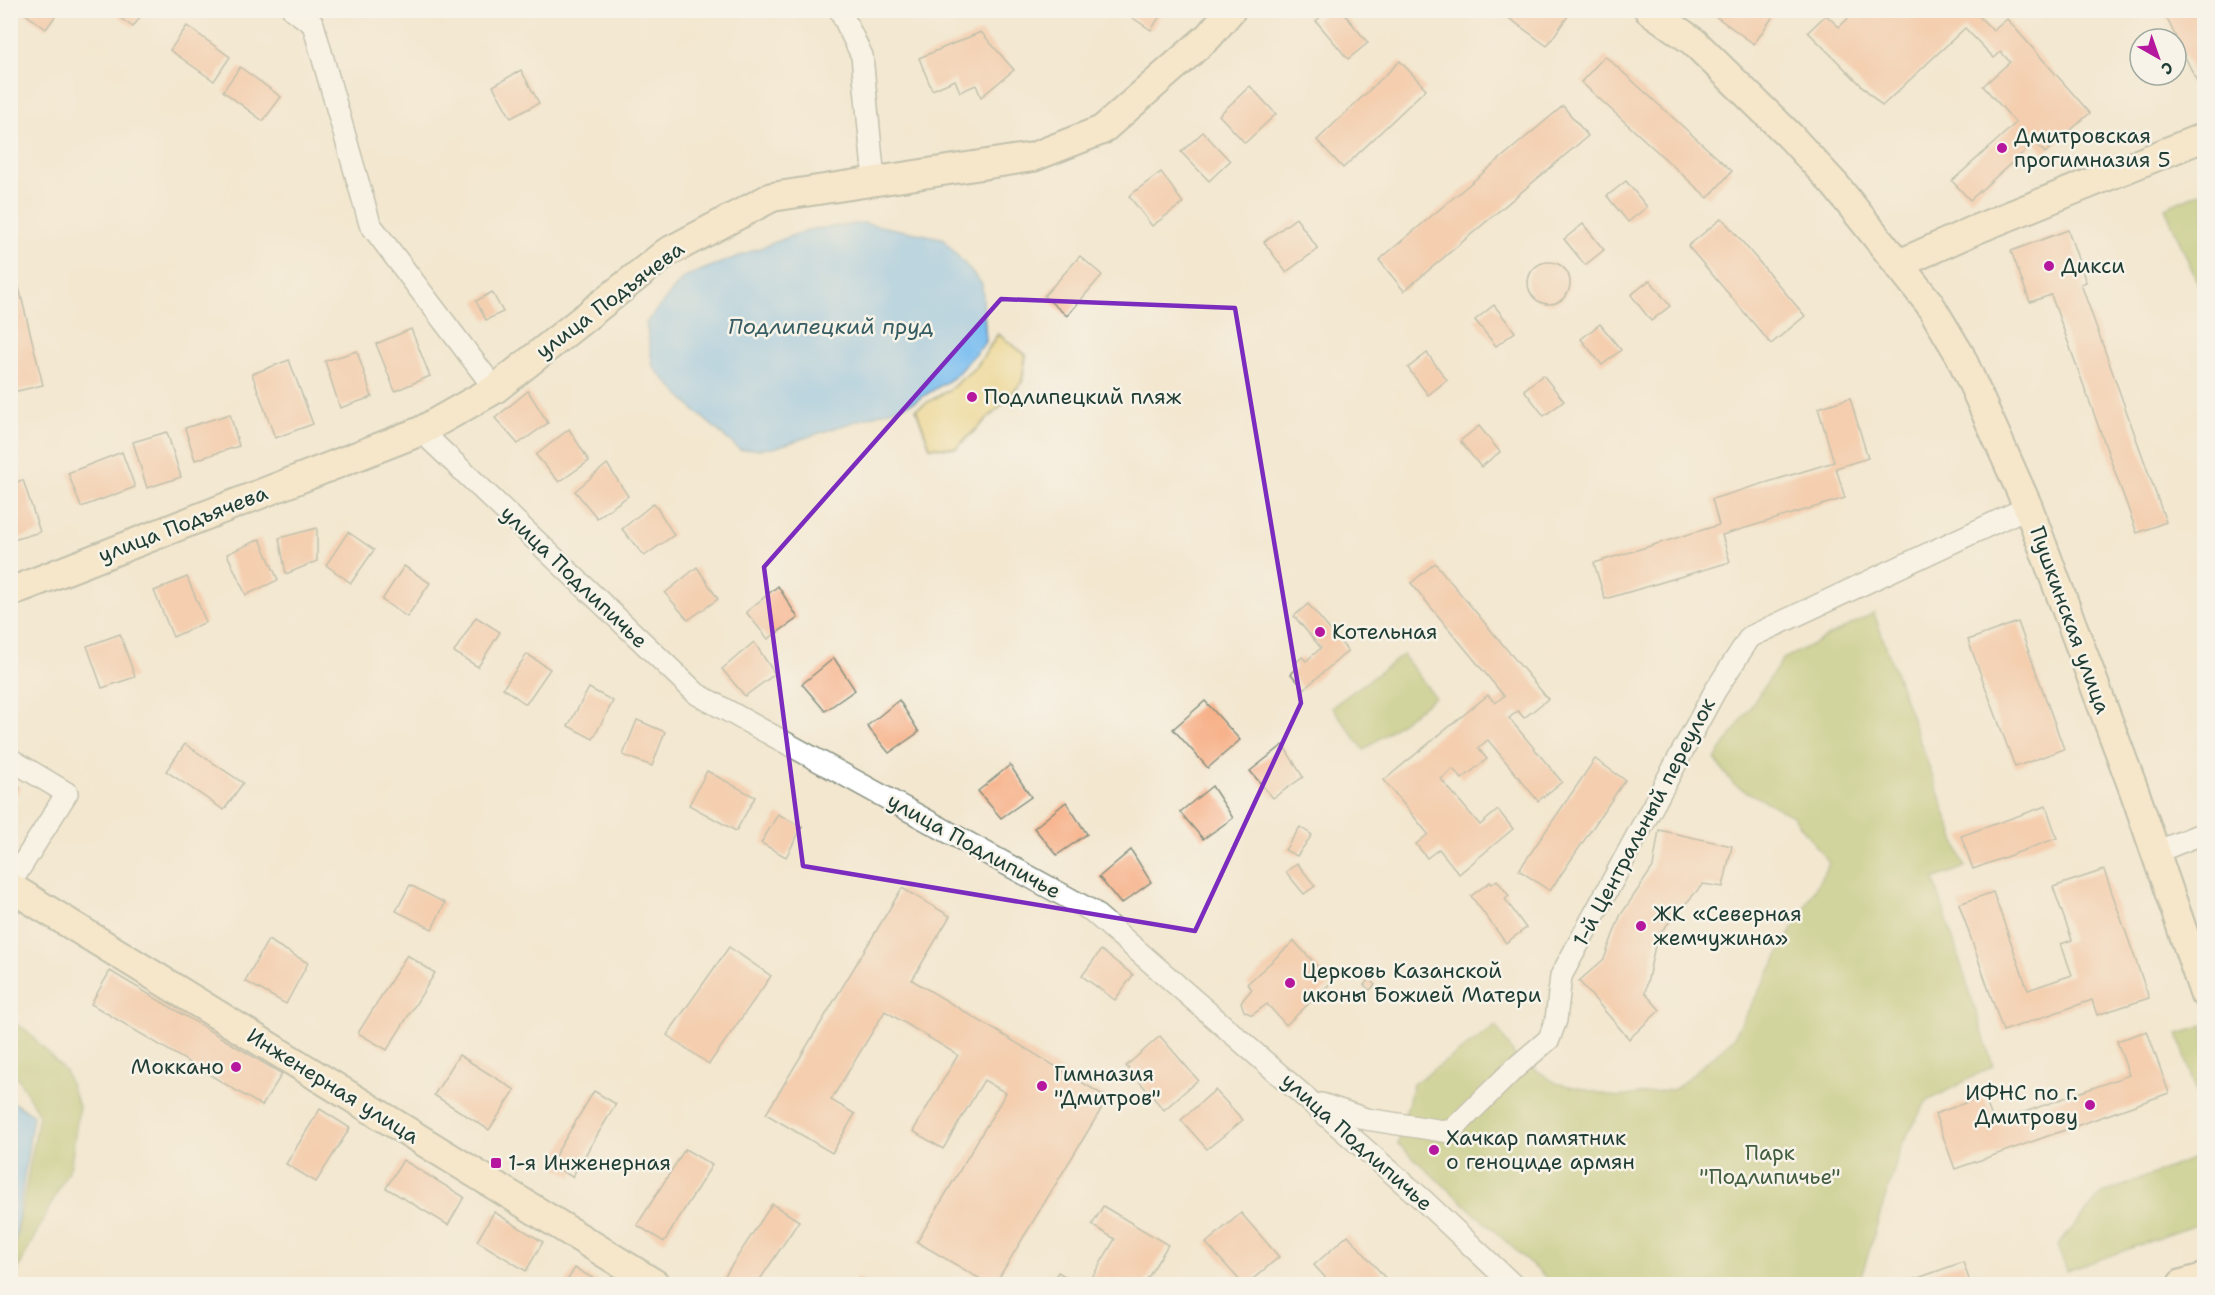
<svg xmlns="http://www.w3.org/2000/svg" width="2215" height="1295" viewBox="0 0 2215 1295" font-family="'Shantell Sans',sans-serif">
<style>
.green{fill:#aabc5f;stroke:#647c4a;stroke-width:1.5}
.sand{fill:#eeda9e;stroke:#868c69;stroke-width:1.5}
.water{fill:#7abef0;stroke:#4c7e92;stroke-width:1.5}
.building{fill:#f7b088}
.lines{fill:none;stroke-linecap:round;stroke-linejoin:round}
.street-casing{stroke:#899282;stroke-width:24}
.secondary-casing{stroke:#899282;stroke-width:32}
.street{stroke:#fff;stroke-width:21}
.secondary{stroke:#fbe6c4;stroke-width:28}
.marked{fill:none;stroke:#7b2cbf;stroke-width:4.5;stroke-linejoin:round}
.poi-dot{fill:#b5179e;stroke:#f7f3e8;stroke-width:2}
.labels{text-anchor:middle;stroke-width:5;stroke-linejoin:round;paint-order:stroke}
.poi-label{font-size:21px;fill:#1f3d34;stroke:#f7f3e8;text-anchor:start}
.street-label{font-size:21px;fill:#1f3d34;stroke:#f7f3e8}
.park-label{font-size:21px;fill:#425d3f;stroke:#f7f3e8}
.water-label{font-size:22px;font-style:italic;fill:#365d63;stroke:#f7f3e8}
</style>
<rect width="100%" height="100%" fill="#f7f3e8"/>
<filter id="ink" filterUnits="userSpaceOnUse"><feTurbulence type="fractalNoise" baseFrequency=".0167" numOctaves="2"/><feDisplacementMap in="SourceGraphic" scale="12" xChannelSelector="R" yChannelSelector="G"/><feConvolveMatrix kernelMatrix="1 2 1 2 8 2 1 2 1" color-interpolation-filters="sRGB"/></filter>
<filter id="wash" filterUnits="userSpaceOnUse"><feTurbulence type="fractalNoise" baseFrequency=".008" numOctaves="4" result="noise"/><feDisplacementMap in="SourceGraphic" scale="24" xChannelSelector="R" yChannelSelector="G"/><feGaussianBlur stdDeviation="1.35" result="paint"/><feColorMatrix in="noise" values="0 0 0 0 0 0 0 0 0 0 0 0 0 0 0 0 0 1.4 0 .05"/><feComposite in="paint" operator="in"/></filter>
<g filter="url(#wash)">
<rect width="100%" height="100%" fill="#f3e7d0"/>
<g class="green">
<polygon points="2204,191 2204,286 2200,288 2165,208"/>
<polygon points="1874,613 1965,867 1934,879 1993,1066 1926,1102 1901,1146 1859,1284 1553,1284 1398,1144 1413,1084 1496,1026 1515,1056 1556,1083 1618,1097 1675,1089 1732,1040 1829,863 1793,816 1734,785 1715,759 1783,659"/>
<polygon points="1403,655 1435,697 1364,750 1332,707"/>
<polygon points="11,1021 26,1030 65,1071 79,1106 71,1165 11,1283 11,1255 15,1246 39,1115 18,1078 11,1073"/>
<polygon points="2204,1026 2204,1118 2178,1034"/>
<polygon points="2204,1134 2204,1222 2067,1271 2057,1246 2102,1194 2194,1158 2198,1138"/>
</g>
<polygon class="sand" points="998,334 1026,355 1022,382 1002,405 956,448 930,447 916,409 949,390 977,366"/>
<g class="water">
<polygon points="864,223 942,238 982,284 986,342 953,378 914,402 774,448 740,450 693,409 653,367 646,323 684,277 807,230"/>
<polygon points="11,1101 33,1115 14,1247 11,1252"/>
</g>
<g id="blocks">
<g class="building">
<polygon points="20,10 60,10 46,29"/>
<polygon points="109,10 145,10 133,27"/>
<polygon points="356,10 368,10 364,16"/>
<polygon points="1121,10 1164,10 1151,30"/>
<polygon points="1328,10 1341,10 1368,43 1348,59 1316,21"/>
<polygon points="1498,10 1560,10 1568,16 1547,46"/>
<polygon points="1707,10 1774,10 1776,12 1754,44"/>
<polygon points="1857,10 1985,10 1979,16 1993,31 2007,19 2090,113 2045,153 2035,142 1970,200 1952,181 2016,123 1983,86 2010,62 2001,52 1994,58 1965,28 1882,106 1808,32 1826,15 1839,27"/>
<polygon points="2163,10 2204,10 2204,83 2199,86"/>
<polygon points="187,26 230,57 214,81 170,50"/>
<polygon points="981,32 1014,70 981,97 976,85 960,92 955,80 932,90 919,58"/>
<polygon points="1605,56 1732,171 1708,198 1581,82"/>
<polygon points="1400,61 1426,89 1343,168 1317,140"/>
<polygon points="240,67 281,97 263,121 223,91"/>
<polygon points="521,70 539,103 511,118 493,86"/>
<polygon points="1250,86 1276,114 1245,143 1219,115"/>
<polygon points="1563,106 1588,136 1404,291 1379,260"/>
<polygon points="1203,132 1230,161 1209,181 1181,152"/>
<polygon points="1161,172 1183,203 1152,226 1129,196"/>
<polygon points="1626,181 1647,207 1628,222 1607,196"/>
<polygon points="1296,218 1318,249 1286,272 1264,242"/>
<polygon points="1722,218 1805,316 1771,344 1688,246"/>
<polygon points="1583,224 1604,250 1585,265 1564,239"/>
<polygon points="2068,230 2086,282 2081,284 2166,522 2137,533 2051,295 2030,302 2011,251"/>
<polygon points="1080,256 1102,275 1067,316 1044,296"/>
<circle cx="1549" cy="283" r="21"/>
<polygon points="14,267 43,385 13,392 10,382 10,268"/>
<polygon points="1650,280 1670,306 1651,321 1631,295"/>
<polygon points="492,292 503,312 486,320 476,301"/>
<polygon points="1494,305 1515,332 1496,346 1475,320"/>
<polygon points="1600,324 1621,350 1602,365 1581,339"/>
<polygon points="411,329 430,376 395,391 376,344"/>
<polygon points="357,351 372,397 340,408 325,361"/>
<polygon points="1427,353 1447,380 1428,395 1408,368"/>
<polygon points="289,360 313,424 275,438 252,374"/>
<polygon points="1543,375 1564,401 1544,416 1524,390"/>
<polygon points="528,391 548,423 518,444 495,418"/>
<polygon points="1850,398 1868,458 1836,468 1845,498 1722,535 1730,562 1605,599 1594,563 1719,525 1712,499 1834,462 1818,408"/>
<polygon points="230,414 239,446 195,460 185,428"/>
<polygon points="1479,426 1500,452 1481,467 1460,441"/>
<polygon points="569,429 589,461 559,482 536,455"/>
<polygon points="167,432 181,477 147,488 133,442"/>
<polygon points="122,452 135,487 81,507 68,473"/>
<polygon points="607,464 628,496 597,518 575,491"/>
<polygon points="23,480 40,532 10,541 10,484"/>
<polygon points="654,503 674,535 644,556 622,529"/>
<polygon points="317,528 317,561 286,574 279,538"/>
<polygon points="348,532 374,550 351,583 326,565"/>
<polygon points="260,539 278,580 246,595 227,554"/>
<polygon points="1435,563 1548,699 1524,718 1518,711 1509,718 1562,782 1538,801 1488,740 1478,748 1487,759 1462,779 1453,769 1441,779 1480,825 1498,810 1513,829 1459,874 1439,849 1427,858 1416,844 1428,834 1384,780 1488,695 1495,703 1504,696 1411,583"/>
<polygon points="404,566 430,583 407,617 382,600"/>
<polygon points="697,567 718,599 688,620 665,593"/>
<polygon points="187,577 206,622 173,637 154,591"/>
<polygon points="778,586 798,618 768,639 746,612"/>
<polygon points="1308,604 1348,651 1304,689 1291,674 1297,668 1294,664 1302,657 1306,661 1321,648 1294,616"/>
<polygon points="476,617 500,632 478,667 454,652"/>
<polygon points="2018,622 2064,749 2015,767 1968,640"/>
<polygon points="120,634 135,677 102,688 87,646"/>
<polygon points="754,642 775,674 745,696 722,669"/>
<polygon points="527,654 550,669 526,704 503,688"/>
<polygon points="834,658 855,690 825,711 802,684"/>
<polygon points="589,688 613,701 593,739 568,726"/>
<polygon points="899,700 919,732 889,753 867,726"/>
<polygon points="1205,701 1240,740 1208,768 1173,729"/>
<polygon points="637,720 665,732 652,766 623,755"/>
<polygon points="185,744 243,783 224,810 166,771"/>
<polygon points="1283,745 1303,777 1273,798 1250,771"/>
<polygon points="1595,759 1625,780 1550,891 1519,870"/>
<polygon points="1010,765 1031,797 1001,818 978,791"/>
<polygon points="707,771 755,797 736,831 689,805"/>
<polygon points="10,782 20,788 10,804"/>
<polygon points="1212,786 1233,818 1203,839 1180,812"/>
<polygon points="1066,802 1087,834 1057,855 1034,828"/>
<polygon points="2046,806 2057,838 1973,869 1961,836"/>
<polygon points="778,814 802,827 786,857 761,843"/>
<polygon points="1300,827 1312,835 1297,856 1285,850"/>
<polygon points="1659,830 1732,846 1723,887 1703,884 1657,936 1645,993 1660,1010 1629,1039 1579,981 1604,959 1620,916 1653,867"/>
<polygon points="1131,850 1151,882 1121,904 1099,877"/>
<polygon points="1297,863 1315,886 1304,894 1286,872"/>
<polygon points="2104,870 2149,998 2097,1015 2092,1000 2003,1031 1959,904 1993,892 2028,990 2072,975 2061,944 2072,940 2053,887"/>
<polygon points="1497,880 1509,896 1505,899 1526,928 1506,943 1471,896 1490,882 1492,884"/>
<polygon points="410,885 445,903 432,929 396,911"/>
<polygon points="902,888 950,916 912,980 1108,1098 995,1284 989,1284 917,1242 1006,1093 984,1080 943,1149 913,1131 958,1055 885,1011 831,1100 855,1114 832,1153 766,1114"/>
<polygon points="268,940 308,963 286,1004 245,981"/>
<polygon points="1294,941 1332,982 1286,1025 1267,1004 1252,1015 1244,1011 1241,1002 1252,989 1247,984"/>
<polygon points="729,947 771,976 709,1064 667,1035"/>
<polygon points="1101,950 1133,975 1115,1000 1082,976"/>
<polygon points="407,955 435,973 387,1050 358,1033"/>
<polygon points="110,971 282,1074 262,1106 91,1004"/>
<polygon points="1369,979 1375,985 1370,990 1364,985"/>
<polygon points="2147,1031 2169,1093 1955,1169 1935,1114 1984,1096 1994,1123 2129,1075 2117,1041"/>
<polygon points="1160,1036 1198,1080 1164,1110 1126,1066"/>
<polygon points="459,1055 515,1090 489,1130 434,1095"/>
<polygon points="1215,1090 1243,1120 1207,1149 1181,1120"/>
<polygon points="594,1091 616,1104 572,1177 550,1164"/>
<polygon points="320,1109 350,1128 316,1182 286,1164"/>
<polygon points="685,1149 712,1165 664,1242 637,1225"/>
<polygon points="403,1160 464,1197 448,1225 386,1188"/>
<polygon points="772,1204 799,1221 757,1284 722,1284 720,1283"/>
<polygon points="1103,1206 1168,1245 1144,1284 1088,1284 1115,1239 1092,1225"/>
<polygon points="494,1212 543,1242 526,1271 477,1241"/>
<polygon points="1241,1213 1279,1257 1247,1284 1243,1284 1206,1243"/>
<polygon points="1348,1235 1387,1280 1381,1284 1331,1284 1314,1265"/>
<polygon points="1963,1262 1970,1282 1976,1280 1977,1284 1901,1284"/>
<polygon points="575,1268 603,1284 565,1284"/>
<polygon points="1058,1272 1078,1284 1051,1284"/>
<polygon points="858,1278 867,1284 854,1284"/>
</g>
</g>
</g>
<g filter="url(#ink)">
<use href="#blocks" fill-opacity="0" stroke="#899282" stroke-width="1.5"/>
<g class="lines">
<defs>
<g id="street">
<polyline points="293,10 313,24 370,224 495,389"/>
<polyline points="840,10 862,56 874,180"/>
<polyline points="421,431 697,694 1092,911 1422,1199 1512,1284"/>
<polyline points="10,759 67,793 10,884"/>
<polyline points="2156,852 2204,833"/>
<polyline points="1321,1104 1366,1119 1450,1132 1515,1068 1549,1039 1556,1020 1561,976 1715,691 1750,637 2028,507"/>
</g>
<g id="secondary">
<polyline points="1649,10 1694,42 1790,136 1836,186 1929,303 1960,355 2028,507 2135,793 2204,993"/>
<polyline points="1899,264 1977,229 2204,137"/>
<polyline points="10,592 421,431 495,389 666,253 772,197 1033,157 1102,130 1209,36 1231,10"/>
<polyline points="10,887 655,1284"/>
<polyline points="2182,1284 2204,1278"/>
</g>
</defs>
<use href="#street" class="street-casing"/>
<use href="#secondary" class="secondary-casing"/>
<use href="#street" class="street"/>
<use href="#secondary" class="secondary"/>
</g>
</g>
<path d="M0 0H2215V1295H0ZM1001,299l234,9 66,395 -106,228 -392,-65 -39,-299z" fill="#f3e7d0" fill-opacity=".55" fill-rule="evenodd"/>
<path class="marked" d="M1001,299l234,9 66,395 -106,228 -392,-65 -39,-299z"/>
<g class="poi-dot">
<circle cx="2002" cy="148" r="6"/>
<circle cx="2049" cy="266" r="6"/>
<circle cx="972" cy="397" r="6"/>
<circle cx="1320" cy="632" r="6"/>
<circle cx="1641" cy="926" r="6"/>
<circle cx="1290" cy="983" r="6"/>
<circle cx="236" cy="1067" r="6"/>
<circle cx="1042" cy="1086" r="6"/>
<circle cx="2090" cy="1105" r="6"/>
<circle cx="1434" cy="1150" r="6"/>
<rect x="490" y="1157" width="12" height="12" rx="3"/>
</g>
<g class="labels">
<g class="poi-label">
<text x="2014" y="143">Дмитровская<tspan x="2014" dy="24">прогимназия 5</tspan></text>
<text x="2061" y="273">Дикси</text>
<text x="984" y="404">Подлипецкий пляж</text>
<text x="1332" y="639">Котельная</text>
<text x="1653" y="921">ЖК «Северная<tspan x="1653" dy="24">жемчужина»</tspan></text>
<text x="1302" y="978">Церковь Казанской<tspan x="1302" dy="24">иконы Божией Матери</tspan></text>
<text x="224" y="1074" text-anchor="end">Моккано</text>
<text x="1054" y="1081">Гимназия<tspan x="1054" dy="24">"Дмитров"</tspan></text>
<text x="2078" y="1100" text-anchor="end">ИФНС по г.<tspan x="2078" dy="24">Дмитрову</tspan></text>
<text x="1446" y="1145">Хачкар памятник<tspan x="1446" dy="24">о геноциде армян</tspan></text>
<text x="508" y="1170">1-я Инженерная</text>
</g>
<g class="street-label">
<text transform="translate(610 300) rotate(-37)" y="7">улица Подъячева</text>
<text transform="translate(183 524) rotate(-21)" y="7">улица Подъячева</text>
<text transform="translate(574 577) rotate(44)" y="7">улица Подлипичье</text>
<text transform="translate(2070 620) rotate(70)" y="7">Пушкинская улица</text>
<text transform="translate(1644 822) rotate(-62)" y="7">1-й Центральный переулок</text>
<text transform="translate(974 846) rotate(29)" y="7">улица Подлипичье</text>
<text transform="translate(333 1086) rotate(32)" y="7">Инженерная улица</text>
<text transform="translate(1357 1142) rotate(42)" y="7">улица Подлипичье</text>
</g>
<g class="park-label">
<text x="1770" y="1160">Парк<tspan x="1770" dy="24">"Подлипичье"</tspan></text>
</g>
<g class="water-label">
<text x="831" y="334">Подлипецкий пруд</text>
</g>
</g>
<rect width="2215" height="1295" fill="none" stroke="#f7f3e8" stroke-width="36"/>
<g transform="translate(2158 57) rotate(140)"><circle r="28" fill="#f7f3e8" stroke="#a1aaa0" stroke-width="1.5"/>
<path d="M0-4.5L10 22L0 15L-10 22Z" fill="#b5179e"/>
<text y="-9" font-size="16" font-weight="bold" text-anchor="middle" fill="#1f3d34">С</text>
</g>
</svg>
